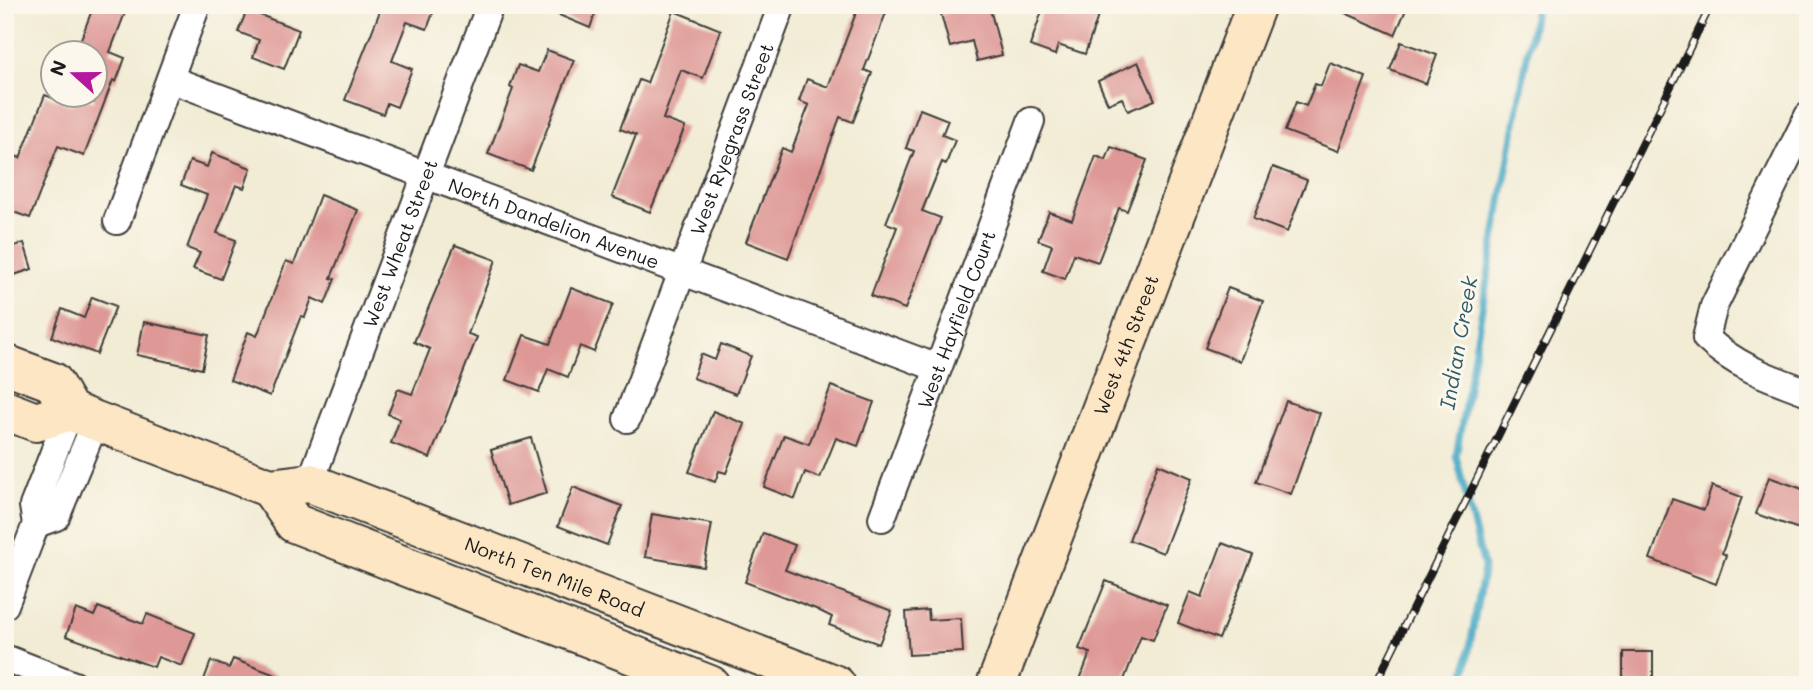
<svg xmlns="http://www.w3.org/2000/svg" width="1813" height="690" viewBox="0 0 1813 690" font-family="Mali,sans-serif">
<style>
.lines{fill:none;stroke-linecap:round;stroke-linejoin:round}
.stream{stroke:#45a8c5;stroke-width:7}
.building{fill:#de9895}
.minor-casing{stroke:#3c3b38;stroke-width:30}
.secondary-casing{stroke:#3c3b38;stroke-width:42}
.minor{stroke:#fff;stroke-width:26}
.secondary{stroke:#fce6c4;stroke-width:38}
.rail-casing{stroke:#1c1c1c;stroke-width:8}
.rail{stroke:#fbf7ec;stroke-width:5;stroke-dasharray:16;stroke-linecap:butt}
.labels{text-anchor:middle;stroke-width:6;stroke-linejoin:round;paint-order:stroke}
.street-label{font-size:19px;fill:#1c1c1c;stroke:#fbf7ec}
.water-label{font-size:21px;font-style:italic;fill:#2e5b68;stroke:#fbf7ec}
</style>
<rect width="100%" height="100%" fill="#fbf7ec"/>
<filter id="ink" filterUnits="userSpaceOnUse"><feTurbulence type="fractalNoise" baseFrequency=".0143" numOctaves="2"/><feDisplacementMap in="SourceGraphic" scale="14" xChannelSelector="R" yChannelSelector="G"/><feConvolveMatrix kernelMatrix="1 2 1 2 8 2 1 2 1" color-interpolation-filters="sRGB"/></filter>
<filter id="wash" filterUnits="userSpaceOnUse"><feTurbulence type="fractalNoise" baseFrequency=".00686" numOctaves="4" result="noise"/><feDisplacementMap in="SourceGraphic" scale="28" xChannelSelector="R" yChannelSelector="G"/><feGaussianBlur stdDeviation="1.57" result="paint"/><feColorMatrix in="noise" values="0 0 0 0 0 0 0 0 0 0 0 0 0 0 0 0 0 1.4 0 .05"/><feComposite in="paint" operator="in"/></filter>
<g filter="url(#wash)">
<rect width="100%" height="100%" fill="#f2ecd5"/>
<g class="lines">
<polyline class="stream" points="1463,685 1484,567 1456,456 1536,5"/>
</g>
<g id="blocks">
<g class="building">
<polygon points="94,5 128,5 110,52 125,58 116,82 113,80 84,156 58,146 30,218 5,209 5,168 10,154 20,158 45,95 72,105 75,95 94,102 94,52 76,52"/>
<polygon points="369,5 436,5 427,29 407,22 392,61 412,69 397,107 387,103 383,114 345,100 380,11"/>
<polygon points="535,5 598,5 590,28"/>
<polygon points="859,5 889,5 864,70 872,73 853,122 840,117 788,258 746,242 782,148 791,152 809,105 799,101 807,79 828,87"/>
<polygon points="974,5 989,5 1002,55 977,61 972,41 950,47 941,14"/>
<polygon points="1044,5 1066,5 1098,16 1085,54 1058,45 1055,55 1030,46"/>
<polygon points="1327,5 1408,5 1395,35"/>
<polygon points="247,10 299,30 284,69 253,57 259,40 238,32"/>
<polygon points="674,11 721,30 703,78 681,70 663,119 685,127 650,212 612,197 636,135 620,129 639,80 647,83"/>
<polygon points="1401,42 1437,55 1426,84 1390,70"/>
<polygon points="547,50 574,60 531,170 488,154 513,89 510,87 518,65 538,72"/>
<polygon points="1138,62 1155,100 1128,111 1122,98 1108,104 1098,81"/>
<polygon points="1330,63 1366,77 1338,151 1285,131 1296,102 1306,106 1315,84 1321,86"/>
<polygon points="920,109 948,120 942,135 955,140 946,164 942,162 922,211 941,218 905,309 871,296 897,227 886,223 914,151 906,148"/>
<polygon points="1111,147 1147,160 1127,211 1119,208 1098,262 1074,254 1065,279 1043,271 1052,245 1038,240 1049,212 1072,220 1096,156 1106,160"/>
<polygon points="212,153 251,168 244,188 236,185 217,233 236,240 221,279 193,269 200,253 187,248 207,195 181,185 190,161 207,167"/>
<polygon points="1273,167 1307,180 1287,232 1253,219"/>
<polygon points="320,195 358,210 331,278 335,279 325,304 312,298 305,317 301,316 270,396 230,380 248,332 257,336 286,261 294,264"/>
<polygon points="24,243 32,269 5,278 5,249"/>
<polygon points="455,245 496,260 468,334 477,337 430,458 391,443 400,419 388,414 398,389 412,394 430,349 414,342"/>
<polygon points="571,288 613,304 594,352 580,346 568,377 548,369 539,392 507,380 524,335 550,344"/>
<polygon points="1228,288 1263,301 1240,361 1205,348"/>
<polygon points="92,297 116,306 97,354 52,337 62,309 84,318"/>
<polygon points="144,322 209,335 202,369 137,355"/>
<polygon points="721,344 751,356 736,394 693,378 701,354 715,360"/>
<polygon points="831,386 874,402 858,446 836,438 820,478 805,472 795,499 764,487 784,435 809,444"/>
<polygon points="1286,401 1320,413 1291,494 1256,482"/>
<polygon points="713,411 745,424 726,473 719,471 715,482 689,472"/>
<polygon points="531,438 547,493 508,505 491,450"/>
<polygon points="1158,464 1192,478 1163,553 1129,540"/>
<polygon points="1769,477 1808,491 1808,532 1756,514"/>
<polygon points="1712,486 1742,497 1722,553 1726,555 1716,584 1650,559 1672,499 1704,510"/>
<polygon points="573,487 622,506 607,545 558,526"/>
<polygon points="652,514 712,524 704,567 645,557"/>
<polygon points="763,533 795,545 785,570 892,611 879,644 829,625 832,617 816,609 745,582"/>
<polygon points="1222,543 1253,555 1219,639 1178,623 1190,592 1202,597"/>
<polygon points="1106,581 1167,605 1153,640 1141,636 1122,685 1078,685 1090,653 1079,649"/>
<polygon points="98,607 143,624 147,614 195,633 182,666 158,657 154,667 66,636 76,609 94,616"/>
<polygon points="928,610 929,620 961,618 963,652 909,655 906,612"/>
<rect x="1623" y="652" width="30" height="33"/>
<polygon points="233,659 297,683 296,685 202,685 211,661 229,668"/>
</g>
</g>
</g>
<g filter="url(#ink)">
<use href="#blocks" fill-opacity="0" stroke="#3c3b38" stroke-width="2"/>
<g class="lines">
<defs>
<g id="minor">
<path id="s1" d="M170,79l768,289"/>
<path d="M1808,116l-94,190 -8,32c29,28 64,40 102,54"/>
<polyline points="117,221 197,5"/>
<polyline points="70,411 33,506 36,524 56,517 96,421"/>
<path id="s2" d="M627,419l155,-414"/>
<path id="s3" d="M310,483l180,-478"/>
<path id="s4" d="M882,518l149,-397"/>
<polyline points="5,605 36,524"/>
<polyline points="5,658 74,685"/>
</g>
<g id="secondary">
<polyline points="5,364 53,382 70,411 270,488"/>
<polyline points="5,410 36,422 70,411"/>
<path id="s5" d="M710,685l-416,-162 -24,-35 40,-5 526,202"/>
<path id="s6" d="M996,685l260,-680"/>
</g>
</defs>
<use href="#minor" class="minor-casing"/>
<use href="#secondary" class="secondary-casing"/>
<use href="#minor" class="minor"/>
<use href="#secondary" class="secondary"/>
<defs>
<polyline id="rail" points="1375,685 1711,5"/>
</defs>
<use href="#rail" class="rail-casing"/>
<use href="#rail" class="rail"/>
</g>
</g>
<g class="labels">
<g class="street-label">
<text dy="7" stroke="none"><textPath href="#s2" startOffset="299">West Ryegrass Street</textPath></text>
<text dy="7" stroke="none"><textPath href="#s1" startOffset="410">North Dandelion Avenue</textPath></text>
<text dy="7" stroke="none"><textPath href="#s3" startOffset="256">West Wheat Street</textPath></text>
<text dy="7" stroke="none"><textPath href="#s4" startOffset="212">West Hayfield Court</textPath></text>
<text dy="7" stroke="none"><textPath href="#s6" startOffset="364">West 4th Street</textPath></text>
<text dy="7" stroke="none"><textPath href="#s5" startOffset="791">North Ten Mile Road</textPath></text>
</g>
<g class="water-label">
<text transform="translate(1459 343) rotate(-80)" y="7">Indian Creek</text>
</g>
</g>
<rect width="1813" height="690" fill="none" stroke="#fbf7ec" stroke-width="28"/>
<g transform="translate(74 74) rotate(291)"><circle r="33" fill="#fbf7ec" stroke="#a29f99" stroke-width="2"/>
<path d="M0-5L12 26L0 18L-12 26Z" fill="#b5179e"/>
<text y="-10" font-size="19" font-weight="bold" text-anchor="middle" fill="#1c1c1c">N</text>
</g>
</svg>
